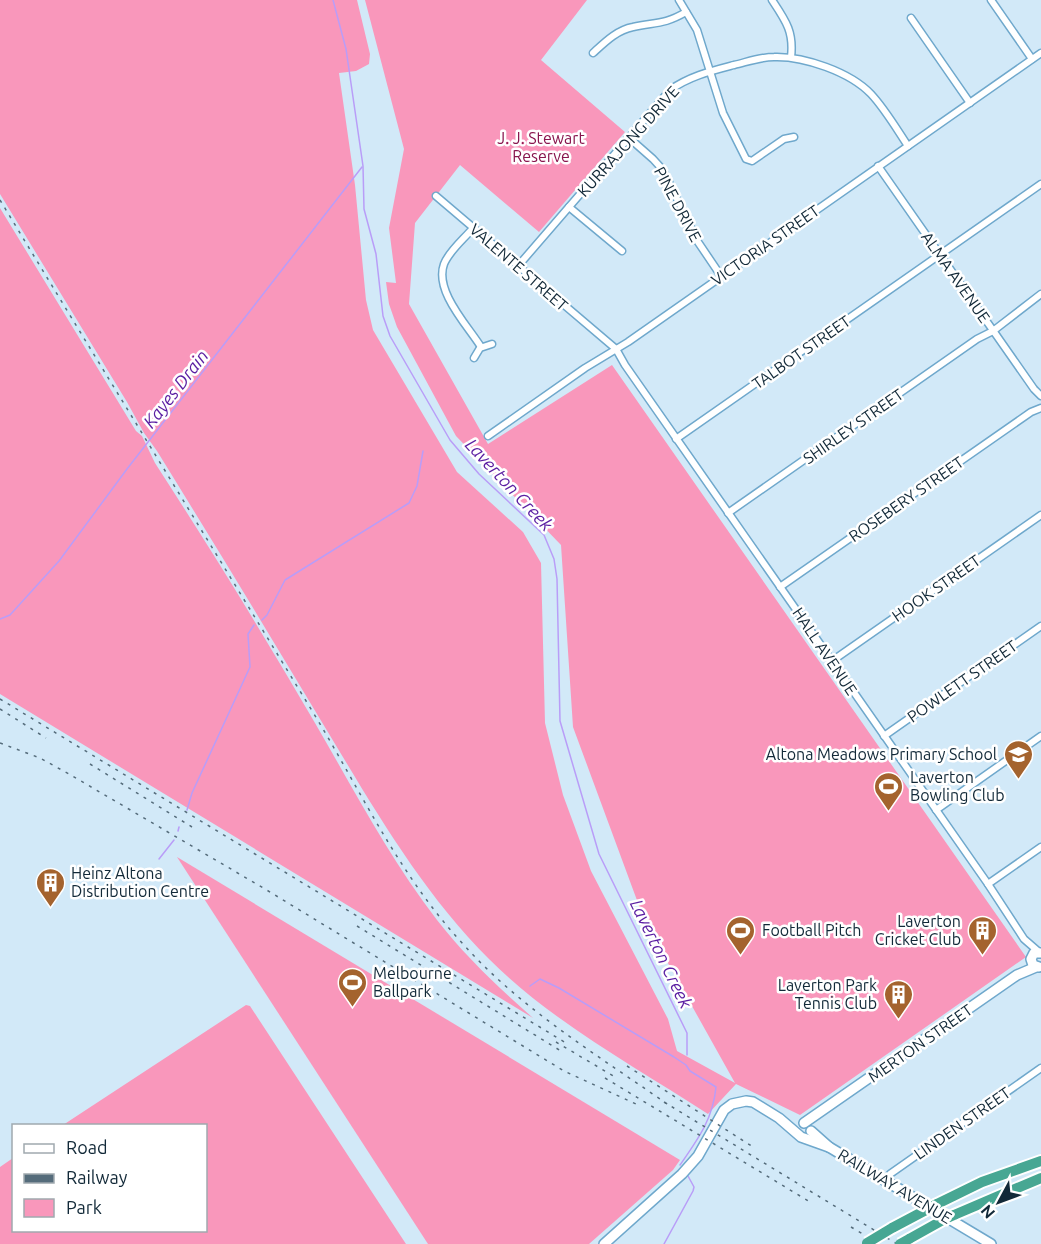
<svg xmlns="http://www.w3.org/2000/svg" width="1041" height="1244" viewBox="0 0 1041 1244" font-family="Ubuntu,sans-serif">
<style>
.green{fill:#f997bb}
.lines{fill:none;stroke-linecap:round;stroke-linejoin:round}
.stream{stroke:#b99df8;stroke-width:1.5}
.street-casing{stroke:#6fa8cc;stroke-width:9}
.secondary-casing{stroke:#6fa8cc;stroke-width:12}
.highway-casing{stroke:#fff;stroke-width:14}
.street{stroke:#fff;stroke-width:6}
.secondary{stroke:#fff;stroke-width:9}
.highway{stroke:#47a793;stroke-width:10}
.rail{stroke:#556c7b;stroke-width:1.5;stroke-dasharray:3 6;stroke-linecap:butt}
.highway-bridge-casing{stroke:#fff;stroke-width:14;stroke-linecap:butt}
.highway-bridge{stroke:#47a793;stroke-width:10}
.labels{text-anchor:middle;stroke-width:5;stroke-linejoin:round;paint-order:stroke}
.park-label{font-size:16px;fill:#88164e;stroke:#fff}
.street-label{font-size:16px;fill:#122938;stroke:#fff}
.poi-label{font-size:16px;fill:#122938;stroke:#fff;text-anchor:start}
.water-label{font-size:18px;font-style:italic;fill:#5a1ea2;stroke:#fff}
</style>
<rect width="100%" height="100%" fill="#d2e9f8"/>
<g class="green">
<path d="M0,0h357l13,54 -1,10 -13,7 -17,2 16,112 11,115 7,30 84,142 66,60 18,31 4,160 18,72 28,76 77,148 9,32 58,32 -90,-161 -72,-195 -12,-182 -105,-109 -59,-109 -8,-23 -3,-22 10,1 -7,-55 15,-79 -39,-149h222l-46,60 84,72 -86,100 -79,-67 -45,58 -6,81 79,140 124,-79 414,592 -226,158 -64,-31 -28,30c-74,-48 -156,-92 -219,-155 -70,-70 -118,-156 -169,-240 -54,-90 -108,-179 -163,-268l-13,-18 -17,-31 -127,-208z"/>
<path d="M0,208l136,223 6,5 13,27c55,85 109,172 160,260 39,67 75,136 122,197 28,36 62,68 96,98l-533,-324z"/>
<polygon points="177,857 680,1160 673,1170 589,1244 428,1244"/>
<polygon points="246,1005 250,1006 406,1244 0,1244 0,1167 13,1158 14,1230 206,1230 206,1126 63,1125"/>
</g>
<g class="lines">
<g class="stream">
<polyline points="333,0 346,49 363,166 364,209 376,254 383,316 390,336 450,440 479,474 544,535 554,559 557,579 560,721 599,854 687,1033 687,1055"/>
<polyline points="0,619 10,615 59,561 127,469 362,167"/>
<polyline points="262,620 267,615 285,580 409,503 417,486 423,451"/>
<polyline points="187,810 192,793 250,667 248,634 254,625"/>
<polyline points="178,831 179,827"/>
<polyline points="159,859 174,840"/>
<path d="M530,986l10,-7 19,9 115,69 12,8 4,6 26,16c-3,32 -18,52 -36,78"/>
<polyline points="664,1244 693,1191 694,1187 688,1176"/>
</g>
<defs>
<g id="street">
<polyline points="679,0 697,30 723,113 746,159 752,161 784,139 794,137"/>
<path d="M772,0c14,21 22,32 19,57"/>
<polyline points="991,0 1032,59"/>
<polyline points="911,18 970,103"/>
<path d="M593,53c12,-11 24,-23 40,-26 22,-5 31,-2 53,-15"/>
<polyline points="628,137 653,159 663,170 698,242 721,276"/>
<polyline points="878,166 1034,389 1041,396"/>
<polyline points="436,196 616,349 625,365 988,884 1024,939 1039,952"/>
<polyline points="569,207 622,251"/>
<path d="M473,228c-9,11 -24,23 -29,36 -10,27 24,62 37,83"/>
<path d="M518,266l152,-176c20,-14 41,-19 64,-25 13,-3 26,-8 40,-8 30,-1 76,15 97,37 14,15 25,34 37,52"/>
<polyline points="474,358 480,348 492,344"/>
<polyline points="488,436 585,368 628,342 1041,53"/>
<polyline points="676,439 1041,184"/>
<polyline points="728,513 977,339 993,331 1041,294"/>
<polyline points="780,587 1031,412 1041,408"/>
<polyline points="832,661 1041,515"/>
<polyline points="884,736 1041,626"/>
<polyline points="936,810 1041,736"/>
<polyline points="988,884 1041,847"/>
<polyline points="886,1181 890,1174 1041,1068"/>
</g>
<g id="secondary">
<polyline points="1039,967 1033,965 1031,959 1034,953 1041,953"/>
<polyline points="804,1123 1017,975 1036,967"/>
<polyline points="811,1131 829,1147 991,1244"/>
<polyline points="604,1244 682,1174 698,1156 724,1110 732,1104 746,1101 753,1102 779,1118 801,1137 829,1147"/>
</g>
<g id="highway">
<polyline points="937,1204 982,1182 1041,1161"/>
<polyline points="954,1215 1041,1178"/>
<polyline points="892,1228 926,1210"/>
<polyline points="909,1239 943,1220"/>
</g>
</defs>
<use href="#street" class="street-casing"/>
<use href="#secondary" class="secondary-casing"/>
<use href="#highway" class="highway-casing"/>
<use href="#street" class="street"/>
<use href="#secondary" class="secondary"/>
<use href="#highway" class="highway"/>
<g class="rail">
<path d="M0,200c104,172 209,342 314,514 48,79 85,161 149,230 59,66 136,112 207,162"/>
<polyline points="0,699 566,1043"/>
<polyline points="0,709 46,738"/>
<polyline points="0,743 40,758 69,774 265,889 564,1071 636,1104"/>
<polyline points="90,764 192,827"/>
<polyline points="357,926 561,1051"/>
<polyline points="556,1042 615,1077"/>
<polyline points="627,1066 753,1147"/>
<polyline points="605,1078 810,1202"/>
<polyline points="664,1102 897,1244"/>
<polyline points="851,1227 880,1244"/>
</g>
<defs>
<g id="highway-bridge">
<polyline points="926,1210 937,1204"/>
<polyline points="943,1220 954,1215"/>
<polyline points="867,1243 892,1228"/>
<polyline points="900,1244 909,1239"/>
</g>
</defs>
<use href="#highway-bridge" class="highway-bridge-casing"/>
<use href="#highway-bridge" class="highway-bridge"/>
</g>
<defs>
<symbol id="school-pin" viewBox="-11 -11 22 30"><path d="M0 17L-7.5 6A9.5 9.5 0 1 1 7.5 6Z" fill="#a4632e" stroke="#fff"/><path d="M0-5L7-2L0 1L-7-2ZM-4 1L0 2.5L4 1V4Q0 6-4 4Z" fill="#fff"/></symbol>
<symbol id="stadium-pin" viewBox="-11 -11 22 30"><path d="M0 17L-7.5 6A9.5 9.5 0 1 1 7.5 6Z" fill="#a4632e" stroke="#fff"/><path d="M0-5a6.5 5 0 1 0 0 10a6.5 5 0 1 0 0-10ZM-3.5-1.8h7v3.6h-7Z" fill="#fff"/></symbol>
<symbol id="building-pin" viewBox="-11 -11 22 30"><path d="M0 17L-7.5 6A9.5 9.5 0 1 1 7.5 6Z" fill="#a4632e" stroke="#fff"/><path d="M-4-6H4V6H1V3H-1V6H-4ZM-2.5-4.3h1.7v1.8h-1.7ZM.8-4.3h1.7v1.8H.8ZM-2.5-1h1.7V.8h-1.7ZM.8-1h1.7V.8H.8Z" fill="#fff"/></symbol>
</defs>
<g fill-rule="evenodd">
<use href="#school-pin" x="1002" y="738" width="33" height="45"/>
<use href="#stadium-pin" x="872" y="770" width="33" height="45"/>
<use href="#building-pin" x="34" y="866" width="33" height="45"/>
<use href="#stadium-pin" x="724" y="914" width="33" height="45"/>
<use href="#building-pin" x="966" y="914" width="33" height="45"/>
<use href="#stadium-pin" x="336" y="966" width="33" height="45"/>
<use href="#building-pin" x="882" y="978" width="33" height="45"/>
</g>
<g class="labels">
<g class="park-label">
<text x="541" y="144">J. J. Stewart<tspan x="541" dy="18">Reserve</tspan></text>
</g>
<g class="street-label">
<text transform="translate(628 141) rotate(-48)" y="6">KURRAJONG DRIVE</text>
<text transform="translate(678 204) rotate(62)" y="6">PINE DRIVE</text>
<text transform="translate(765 245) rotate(-35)" y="6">VICTORIA STREET</text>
<text transform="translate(519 267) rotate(41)" y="6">VALENTE STREET</text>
<text transform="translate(956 277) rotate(55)" y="6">ALMA AVENUE</text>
<text transform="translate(801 352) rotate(-35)" y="6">TALBOT STREET</text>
<text transform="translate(853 426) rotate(-35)" y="6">SHIRLEY STREET</text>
<text transform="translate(906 499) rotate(-35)" y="6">ROSEBERY STREET</text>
<text transform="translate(936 588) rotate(-35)" y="6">HOOK STREET</text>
<text transform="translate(825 651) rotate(56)" y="6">HALL AVENUE</text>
<text transform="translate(962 681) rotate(-35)" y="6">POWLETT STREET</text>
<text transform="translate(920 1043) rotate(-35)" y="6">MERTON STREET</text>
<text transform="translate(962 1123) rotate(-35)" y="6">LINDEN STREET</text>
<text transform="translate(895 1186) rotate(31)" y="6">RAILWAY AVENUE</text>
</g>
<g class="poi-label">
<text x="997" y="760" text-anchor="end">Altona Meadows Primary School</text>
<text x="910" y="783">Laverton<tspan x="910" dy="18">Bowling Club</tspan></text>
<text x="71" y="879">Heinz Altona<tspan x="71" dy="18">Distribution Centre</tspan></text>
<text x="961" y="927" text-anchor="end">Laverton<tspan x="961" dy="18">Cricket Club</tspan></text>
<text x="762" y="936">Football Pitch</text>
<text x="373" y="979">Melbourne<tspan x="373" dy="18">Ballpark</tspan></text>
<text x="877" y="991" text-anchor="end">Laverton Park<tspan x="877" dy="18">Tennis Club</tspan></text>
</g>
<g class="water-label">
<text transform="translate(176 389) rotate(-52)" y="6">Kayes Drain</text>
<text transform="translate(509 485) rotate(47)" y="6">Laverton Creek</text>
<text transform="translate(661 954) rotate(64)" y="6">Laverton Creek</text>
</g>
</g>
<rect x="12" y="1124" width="195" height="108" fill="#ffffff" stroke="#a0a9af" stroke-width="1.5"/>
<rect x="24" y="1144" width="30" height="9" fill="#ffffff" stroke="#a0a9af" stroke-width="1.5"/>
<text x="66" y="1154" font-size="18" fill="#122938">Road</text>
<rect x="24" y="1174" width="30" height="9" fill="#556c7b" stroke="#a0a9af" stroke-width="1.5"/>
<text x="66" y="1184" font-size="18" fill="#122938">Railway</text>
<rect x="24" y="1199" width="30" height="18" fill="#f997bb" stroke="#a0a9af" stroke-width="1.5"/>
<text x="66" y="1214" font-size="18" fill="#122938">Park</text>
<g transform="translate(999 1202) rotate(229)" stroke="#ffffff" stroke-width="4.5" paint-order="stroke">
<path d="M0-4.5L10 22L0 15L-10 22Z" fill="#122938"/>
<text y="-9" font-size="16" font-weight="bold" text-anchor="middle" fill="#122938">N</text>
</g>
</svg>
